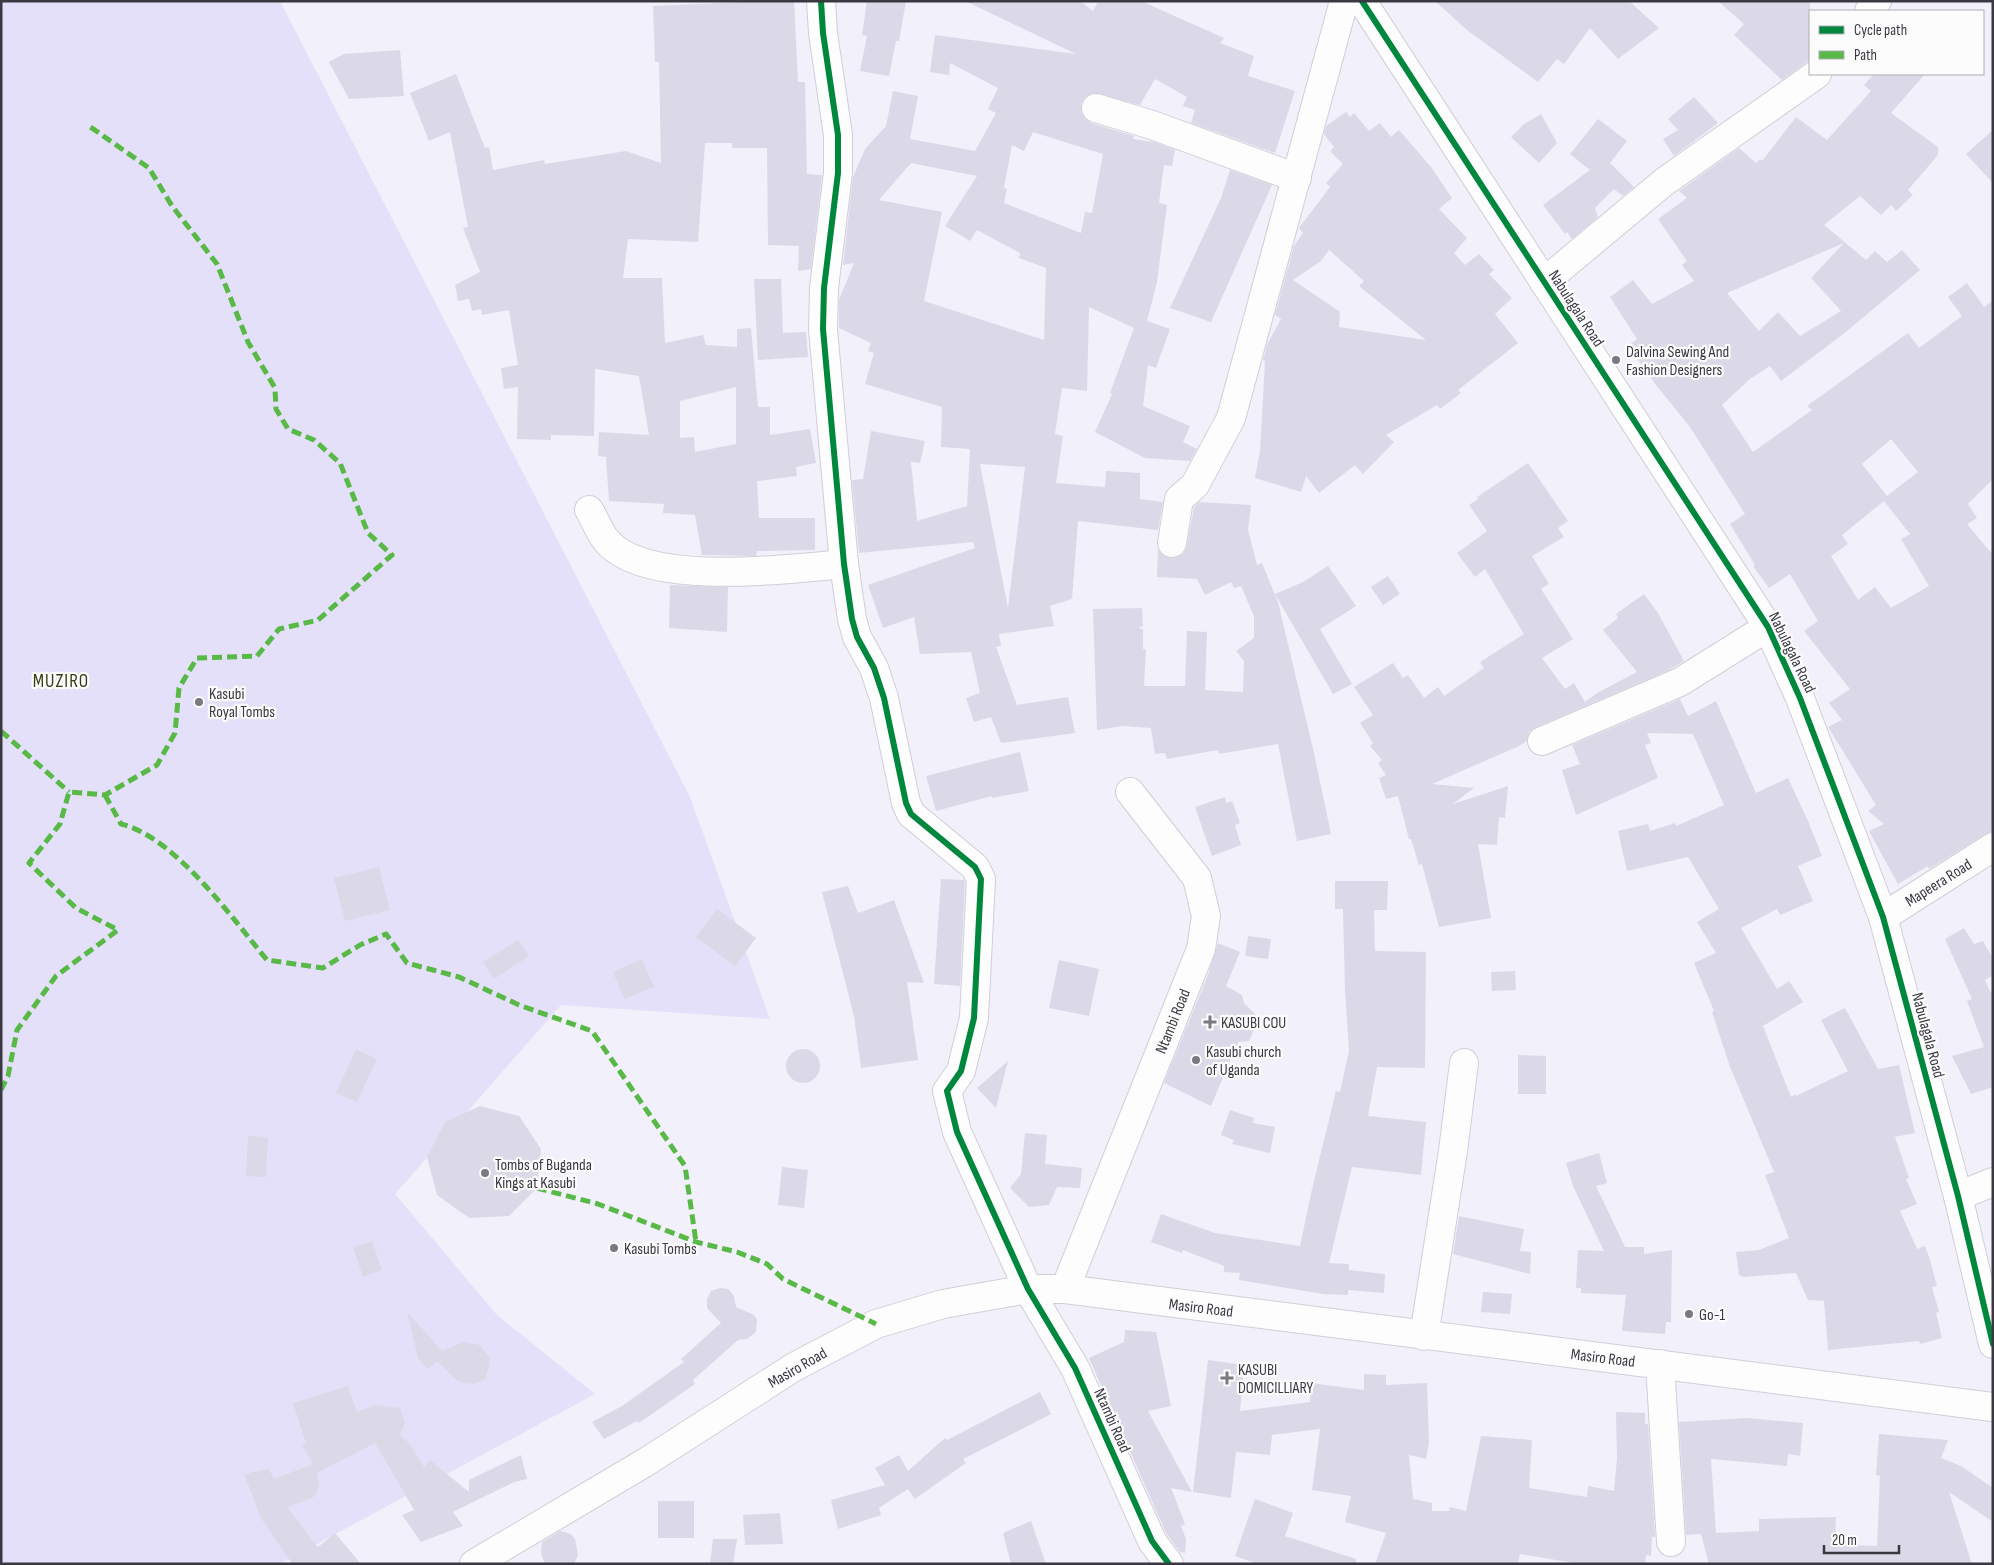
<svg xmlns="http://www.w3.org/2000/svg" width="1994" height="1565" viewBox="0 0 1994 1565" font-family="'Sofia Sans Condensed',sans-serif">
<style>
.green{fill:#e4e0f9}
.building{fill:#dbd9e7;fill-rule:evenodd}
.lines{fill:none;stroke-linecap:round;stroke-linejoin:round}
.minor-casing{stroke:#d0ced7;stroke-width:30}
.major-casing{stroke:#d0ced7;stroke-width:30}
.minor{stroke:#fdfdfe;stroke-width:28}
.major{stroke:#fdfdfe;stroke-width:28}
.quiet{stroke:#58b947;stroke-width:5;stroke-dasharray:10 5;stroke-linecap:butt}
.cycleway-casing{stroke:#fcfcfc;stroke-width:9}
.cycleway{stroke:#00873e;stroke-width:6}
.poi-dot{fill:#7a7881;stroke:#fcfcfc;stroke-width:2}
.labels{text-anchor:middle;stroke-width:4.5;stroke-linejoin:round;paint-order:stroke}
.street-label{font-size:16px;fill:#3a3840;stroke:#fcfcfc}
.poi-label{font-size:16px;fill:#3a3840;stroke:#fcfcfc;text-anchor:start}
.quarter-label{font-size:19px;letter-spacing:1px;fill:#383b13;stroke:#fcfcfc}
</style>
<rect width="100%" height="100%" fill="#f2f0fa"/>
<polygon class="green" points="1,1 280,1 690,797 770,1019 561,1005 395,1194 497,1315 595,1394 280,1564 1,1564"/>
<g class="building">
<path d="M763,1h31l4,81h7l2,92 15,1 -11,94 -13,2 1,-25 -31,-1 -1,-97h-35v-5h-27l-7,99 -70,-3 -5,39h39l3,65 38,-8 3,10 31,2v-18l14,-1 7,79h12v28l40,-6 6,34 -20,4 1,9 -40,5 2,37h56v32l-58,1 -1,5h-2l-52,-1 -7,-40 -32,-2 1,-9 -55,-3 -3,-44 -8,-1 1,-24 50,3 -10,-59 -44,-7 -1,67 -43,-1v5l-34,-1 1,-52 -14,2 -3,-21 17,-3 -9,-55 -27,5 -1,-6 -9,2 -3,-12 -11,2 -3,-16 25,-13 -17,-44 5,-1 -18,-95 -21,9 -19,-48 46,-19 29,74 4,-1 4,23 51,-10 1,4 81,-13 35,12 -2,-101h-4l-2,-56zM736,387v57l-41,8 -1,-15 -14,1v-37z"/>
<polygon points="867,1 906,1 899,41 896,41 889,76 860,71 867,36 862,35"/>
<path d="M965,1h115l13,10 5,-10h43l83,37 -4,5 34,13 -6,20 47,15 -20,62 -84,-30 4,-13 -12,-4 4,-9 -32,-18 -15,26 -47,-12 -7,3 -5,7v9l4,7 6,4 43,13 -1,3 21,3 21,8 -3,16 -8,-1 -5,38 8,2 -10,77 -10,39 23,8 -14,39 -8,-3 -5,41 47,20 -7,16 14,7 -7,12 -45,-3 -50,-26 17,-38 -2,-1 24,-65 -45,-21 -2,84 -25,-3 -7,46 8,2 -7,47 49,4 1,-16 34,2v26l23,3 -5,28 -80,-9 -6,78 -22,7 4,20 -55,8 2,12 -5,1 21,58 51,-8 7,36 -74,10 -10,-26 -17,5 -8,-24 14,-5 -9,-41 -51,2 -6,-37 -31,11 -15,-43 107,-37 -2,-6 -114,11 -7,-73 11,-1 8,-48 54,10 -5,22 -9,-1 6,59 50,-15 3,-57 -29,-2 1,-40 -77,-23 9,-31 -6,-2 3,-8 -32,-15v-28l15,-37 -11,2 10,-88 12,-28 21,-23 7,-35 25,5 -8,43 65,12 21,-38 -8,-4 10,-21 -48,-25 -1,12 -19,-3 5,-37 141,19zM1033,132l70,22 -11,59 -7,-1 -4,21 -77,-30 3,-14 -3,-1 8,-43 12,6zM911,163l66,13 -32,50 25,15 7,-11 43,23 -1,5 27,10 -2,72 -120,-39 18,-89 -63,-12zM980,464l45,3 -17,141z"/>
<polygon points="1435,1 1629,1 1659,28 1618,59 1590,28 1564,64 1557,59 1538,82 1467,30"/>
<polygon points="1718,1 1810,1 1810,60 1782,80 1734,35 1744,24"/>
<polygon points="400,50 404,96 349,99 329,62 344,54"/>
<path d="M1874,74h51l-34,39 47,34v8l-30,35 5,5 -17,16 -5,-6 -10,10 -21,-19 -36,29 42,35 9,-9 12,11 15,-12 18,20 -78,65 -61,46 -11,-15 -20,13 -28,26 31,47 59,-42 -5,-4 101,-73 11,15 43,-32 -14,-19 19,-14 17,24 9,-7v179l-25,25 9,14 -10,6 26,31v276l-8,3 -56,35 -1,-3 -30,18 -29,-53 15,-7 -16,-13 8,-6 -48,-78 14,-7 -13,-17 21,-14 -46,-58 14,-10 -28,-47 -21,14 -16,-22 2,-1 -25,-41 15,-10 -55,-87 -34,-42 -28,-39 9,-7 -27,-42 23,-17 19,24 42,-23 -12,-16 5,-4 -29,-42 29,-21 -8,-7 60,-43 17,15 4,-4 2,2 34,-44 31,23 44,-49 -7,-6zM1844,243l-33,35 30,33 -41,25 -22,-24 -19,19 -32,-38zM1891,439l27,33 -31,24 -25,-32zM1884,501l26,33 -9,5 28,47 -38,22 -16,-21 -17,13 -27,-44 17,-12 -6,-9z"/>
<polygon points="1694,97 1718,123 1674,156 1663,139 1678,130 1668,119"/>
<path d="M1346,112l4,5 4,-4 15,18 11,-8 11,14 8,-7 32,37 21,31 -13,11 28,29 -13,15 11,12 14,-11 15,16 -5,4 23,24 -17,16 23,29 -60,47 3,3 -21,16 -3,-4 -51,30 8,7 -31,32 -8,-9 -36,28 -13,-17 -5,16 -46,-14 5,-27 5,-90 -2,-1 4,-15 14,-26 -6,-4 19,-69 9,-13 -4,-5 31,-41 -4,-4 17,-19 -13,-13 4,-4 -10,-13 2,-8zM1329,250l35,31 -5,5 67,54 -87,-13 1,-15 -47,-32 28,-19z"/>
<polygon points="1541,114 1557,143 1539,163 1511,137 1524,124"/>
<polygon points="1598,119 1627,141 1610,163 1634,187 1623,196 1614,189 1595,208 1598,217 1572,239 1567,232 1565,234 1543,205 1590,170 1570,154"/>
<polygon points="1993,130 1993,183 1966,154"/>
<polygon points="1230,170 1272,185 1211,322 1170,308 1221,198"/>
<polygon points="754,279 781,279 783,333 806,332 808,357 758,360"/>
<polygon points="1528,463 1568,521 1558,528 1564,537 1532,556 1549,584 1541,589 1573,639 1542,658 1565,689 1574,683 1585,702 1597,693 1637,672 1603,630 1618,618 1616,614 1644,594 1658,613 1684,661 1667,671 1536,727 1529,732 1527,741 1519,746 1432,784 1474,788 1453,804 1508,786 1505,818 1499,817 1497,845 1478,844 1491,918 1439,927 1422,864 1419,865 1411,839 1409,839 1398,796 1386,799 1379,778 1386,775 1378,763 1382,760 1370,746 1373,743 1360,723 1373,715 1354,687 1393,663 1403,678 1408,675 1424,698 1438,687 1444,696 1484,668 1480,662 1524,634 1485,569 1475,577 1457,553 1487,531 1469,505 1478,499 1477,497"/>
<polygon points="1199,502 1251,505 1248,530 1257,565 1262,563 1278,602 1314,753 1331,834 1297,841 1278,744 1219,754 1218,750 1167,759 1165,753 1155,754 1151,728 1122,726 1097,730 1093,609 1142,608 1143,626 1138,628 1143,629 1143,649 1146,649 1144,686 1185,686 1187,631 1207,632 1205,690 1243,692 1244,661 1236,651 1254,638 1254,616 1241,586 1234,588 1231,582 1205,595 1197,579 1157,577 1158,549 1163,555 1170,558 1178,557 1184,553 1187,545 1194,507"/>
<polygon points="1328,566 1356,606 1320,629 1352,684 1333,694 1275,594 1303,582"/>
<polygon points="1388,576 1400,594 1383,605 1371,587"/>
<polygon points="670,585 728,587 727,632 669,628"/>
<polygon points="1680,699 1688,716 1716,701 1756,793 1788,778 1808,821 1822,856 1798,866 1813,901 1780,915 1777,909 1741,928 1777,989 1789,981 1803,1002 1763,1026 1791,1097 1795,1094 1796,1096 1848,1071 1821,1020 1845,1008 1878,1069 1899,1065 1915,1133 1895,1137 1909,1178 1906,1179 1917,1204 1900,1211 1917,1249 1925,1246 1930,1260 1937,1286 1932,1287 1939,1312 1936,1313 1942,1338 1920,1344 1919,1341 1828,1350 1824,1301 1808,1300 1796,1273 1743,1277 1739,1275 1736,1252 1759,1250 1789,1238 1765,1175 1774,1172 1730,1067 1712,1012 1714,1011 1694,963 1716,953 1697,922 1719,909 1688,857 1627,871 1618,831 1648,824 1650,831 1675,823 1676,826 1724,805 1693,734 1647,733 1651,743 1645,745 1658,778 1576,815 1562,770 1580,764 1572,745"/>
<polygon points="1020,752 1029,791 992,798 992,796 936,811 926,776"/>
<polygon points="1225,797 1226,803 1232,801 1240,823 1235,825 1241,845 1212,856 1195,807"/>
<polygon points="379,867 390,910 345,921 334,878"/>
<polygon points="941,879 964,880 965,882 960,986 934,984"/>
<polygon points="1335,881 1388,881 1387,910 1374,910 1375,951 1426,952 1425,1068 1377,1067 1368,1116 1426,1122 1421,1175 1352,1167 1329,1263 1349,1264 1349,1270 1385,1274 1384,1293 1348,1290 1348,1295 1323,1294 1239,1280 1240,1273 1224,1272 1224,1266 1183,1250 1182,1253 1151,1242 1161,1214 1215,1233 1300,1246 1312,1189 1336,1091 1340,1092 1349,1051 1345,990 1343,909 1335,909"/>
<polygon points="848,886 858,913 894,900 924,983 907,982 918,1060 861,1068 854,1016 822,892"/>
<polygon points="717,909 756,938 735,966 696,937"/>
<polygon points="1964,928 1974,944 1983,941 1993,959 1993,975 1985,980 1990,992 1993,991 1993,1087 1971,1094 1952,1056 1984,1047 1967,1001 1972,999 1945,939"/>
<polygon points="1248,936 1271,939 1268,959 1245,956"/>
<polygon points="518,940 529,956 494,979 483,962"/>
<polygon points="1218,943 1240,952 1226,986 1242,995 1244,1003 1259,1018 1249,1041 1238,1042 1211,1106 1164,1083 1208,975"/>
<polygon points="642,959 654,987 624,999 613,972"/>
<polygon points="1059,960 1099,969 1089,1016 1049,1008"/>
<polygon points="1515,971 1516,990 1492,991 1491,972"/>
<circle cx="803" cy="1066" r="17"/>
<polygon points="356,1049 377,1059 357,1102 336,1093"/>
<polygon points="1518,1055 1546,1056 1546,1094 1518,1094"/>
<polygon points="1008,1061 996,1108 977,1088"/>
<polygon points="480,1106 519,1116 541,1149 537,1188 509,1216 469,1218 437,1195 427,1157 445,1122"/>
<polygon points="1230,1110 1254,1118 1253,1123 1275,1127 1270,1153 1232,1144 1234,1140 1221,1135"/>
<polygon points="1025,1133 1047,1135 1045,1164 1082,1168 1080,1188 1057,1187 1049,1205 1029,1207 1010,1188 1021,1174"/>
<polygon points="248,1136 268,1137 266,1177 246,1176"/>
<polygon points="1599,1153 1607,1183 1596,1186 1625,1247 1644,1247 1644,1254 1672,1250 1671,1322 1666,1322 1665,1334 1622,1331 1626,1295 1581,1293 1581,1288 1576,1288 1578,1250 1604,1251 1573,1186 1566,1163"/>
<polygon points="782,1167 808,1170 804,1208 778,1205"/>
<polygon points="1459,1216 1524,1229 1520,1251 1531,1252 1530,1274 1453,1254"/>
<polygon points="372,1241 382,1270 363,1277 353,1247"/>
<polygon points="720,1288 728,1289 734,1296 736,1307 754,1315 757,1320 756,1332 747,1339 738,1340 693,1380 695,1384 639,1423 637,1421 604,1439 592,1422 622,1406 684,1362 681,1359 721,1323 707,1308 707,1299 711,1291"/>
<polygon points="1483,1292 1512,1294 1510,1314 1481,1312"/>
<polygon points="407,1312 442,1351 464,1342 480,1345 490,1358 489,1367 485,1379 473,1384 464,1383 456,1380 437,1361 428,1369 418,1358"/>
<polygon points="1125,1330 1156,1332 1171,1406 1148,1411 1192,1492 1171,1488 1185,1524 1181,1526 1186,1539 1185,1553 1180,1552 1166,1533 1089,1358 1124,1342"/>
<polygon points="1208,1360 1244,1365 1240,1411 1310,1402 1311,1383 1364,1390 1364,1374 1386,1375 1386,1385 1427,1383 1429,1442 1426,1459 1409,1455 1413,1499 1432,1503 1432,1511 1449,1511 1450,1507 1466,1511 1481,1436 1532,1440 1529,1488 1587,1497 1588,1486 1614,1491 1617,1458 1616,1412 1645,1413 1645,1424 1648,1424 1655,1537 1652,1537 1651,1556 1646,1555 1645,1564 1580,1564 1520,1554 1518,1564 1375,1564 1386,1533 1345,1522 1351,1496 1312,1490 1320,1429 1272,1435 1270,1455 1236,1452 1231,1498 1193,1492"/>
<polygon points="348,1386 357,1412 375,1405 400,1408 405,1422 400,1435 409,1443 424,1467 430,1460 469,1492 469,1480 521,1455 527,1479 514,1482 453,1512 463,1526 421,1542 402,1515 414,1510 375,1443 317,1473 319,1487 317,1493 312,1498 287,1507 318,1547 335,1533 361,1564 292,1564 261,1518 244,1474 269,1469 274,1479 313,1464 302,1445 306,1443 293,1403"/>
<polygon points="1040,1392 1051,1414 963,1459 966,1463 915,1499 908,1489 879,1508 881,1515 838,1529 831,1500 885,1485 875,1468 899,1455 908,1471 945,1438 947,1440"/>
<polygon points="1747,1418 1803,1423 1800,1456 1788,1454 1787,1466 1711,1459 1716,1533 1759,1531 1759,1519 1836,1517 1835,1544 1877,1546 1880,1476 1876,1475 1879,1434 1948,1440 1941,1458 1961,1466 1993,1488 1993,1522 1949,1492 1972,1564 1709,1564 1701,1534 1686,1535 1679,1422"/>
<polygon points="1255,1499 1293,1513 1285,1536 1356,1559 1356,1564 1258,1564 1235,1556"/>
<rect x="658" y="1501" width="36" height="37"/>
<polygon points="780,1513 783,1544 745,1545 743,1515"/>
<polygon points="1031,1521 1046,1564 1011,1564 1003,1533"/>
<polygon points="560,1531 571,1534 575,1539 578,1555 574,1564 545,1564 541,1554 542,1542"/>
<polygon points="713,1539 737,1539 733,1564 710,1564"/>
</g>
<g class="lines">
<defs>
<g id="minor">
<polyline points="821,1 823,33 838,135 838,173 824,288 823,329 844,564 852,619 857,637 874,668 884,698 906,803 911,814 975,867 981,879 974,1018 961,1071 947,1091 957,1132 1028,1289 1075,1368 1152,1541 1169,1564"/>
<polyline points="1362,1 1768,627 1800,698 1883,917 1958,1196 1993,1344"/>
<polyline points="1869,11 1877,1"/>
<polyline points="1096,108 1152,125 1297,178"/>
<polyline points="1544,282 1664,182 1817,74"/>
<path d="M589,510c6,9 10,22 17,30 38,48 183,29 238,24"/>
<polyline points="1172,543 1179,499 1195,485 1231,418 1344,1"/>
<polyline points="1542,741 1680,682 1768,627"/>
<polyline points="1883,917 1993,847"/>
<polyline points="1958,1196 1993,1182"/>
<polyline points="1065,1289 1201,949 1206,916 1197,878 1130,792"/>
<polyline points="1424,1336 1453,1151 1464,1063"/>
<polyline points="1660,1364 1671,1542"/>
</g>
<polyline id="major" points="474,1564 646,1462 794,1367 876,1324 943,1304 1028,1289 1065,1289 1993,1407"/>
</defs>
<use href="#minor" class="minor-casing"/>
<use href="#major" class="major-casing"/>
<use href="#minor" class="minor"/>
<use href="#major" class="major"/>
<g class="quiet">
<polyline points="1,731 69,792"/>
<path d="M105,795l16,29c54,13 111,94 146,136l56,8 37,-23 26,-11 21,29 52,14 60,28 73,26 93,135 11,76"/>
<polyline points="1,1090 8,1076 17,1030 56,976 118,930 76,908 29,863 60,824 69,792 105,795 157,765 175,733 179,688 197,658 257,656 279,629 318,620 392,555 368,533 340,463 314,440 288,429 276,409 275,388 248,342 217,264 172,206 149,168 89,126"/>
<polyline points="537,1188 598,1204 696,1242 737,1252 767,1264 783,1279 876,1324"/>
</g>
<defs>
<g id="cycleway">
<polyline points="821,1 823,33 838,135 838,173 824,288 823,329 844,564 852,619 857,637 874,668 884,698 906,803 911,814 975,867 981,879 974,1018 961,1071 947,1091 957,1132 1028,1289 1075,1368 1152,1541 1169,1564"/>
<polyline points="1362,1 1768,627 1800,698 1883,917 1958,1196 1993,1344"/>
</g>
</defs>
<use href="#cycleway" class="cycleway-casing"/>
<use href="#cycleway" class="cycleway"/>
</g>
<g class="poi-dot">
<circle cx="1616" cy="360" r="5"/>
<circle cx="199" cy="702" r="5"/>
<path d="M1207.5 1014.5h5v5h5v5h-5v5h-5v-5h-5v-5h5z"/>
<circle cx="1196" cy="1060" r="5"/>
<circle cx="485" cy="1173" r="5"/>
<circle cx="614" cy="1248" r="5"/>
<circle cx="1689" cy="1314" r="5"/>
<path d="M1224.5 1370.5h5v5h5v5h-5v5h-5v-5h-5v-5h5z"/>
</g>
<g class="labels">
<g class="street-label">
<text transform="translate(1577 308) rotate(57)" y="6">Nabulagala Road</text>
<text transform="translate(1793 652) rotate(64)" y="6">Nabulagala Road</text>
<text transform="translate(1938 882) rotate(-32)" y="6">Mapeera Road</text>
<text transform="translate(1172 1021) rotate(-68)" y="6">Ntambi Road</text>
<text transform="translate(1929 1035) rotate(75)" y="6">Nabulagala Road</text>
<text transform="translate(1201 1307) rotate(7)" y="6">Masiro Road</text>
<text transform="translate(1603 1357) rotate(7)" y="6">Masiro Road</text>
<text transform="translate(797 1367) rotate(-30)" y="6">Masiro Road</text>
<text transform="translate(1113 1420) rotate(66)" y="6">Ntambi Road</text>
</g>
<g class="poi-label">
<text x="1626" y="357">Dalvina Sewing And<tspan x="1626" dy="18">Fashion Designers</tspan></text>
<text x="209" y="699">Kasubi<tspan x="209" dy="18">Royal Tombs</tspan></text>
<text x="1221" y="1028">KASUBI COU</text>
<text x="1206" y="1057">Kasubi church<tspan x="1206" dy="18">of Uganda</tspan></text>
<text x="495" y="1170">Tombs of Buganda<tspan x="495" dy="18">Kings at Kasubi</tspan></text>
<text x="624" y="1254">Kasubi Tombs</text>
<text x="1699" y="1320">Go-1</text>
<text x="1238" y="1375">KASUBI<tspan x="1238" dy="18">DOMICILLIARY</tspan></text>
</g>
<g class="quarter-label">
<text x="61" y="687">MUZIRO</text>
</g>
</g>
<rect width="1994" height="1565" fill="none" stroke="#3a3840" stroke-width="5"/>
<rect x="1809" y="10" width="175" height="65" fill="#fcfcfc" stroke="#aeaeb1"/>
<rect x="1819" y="26" width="25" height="8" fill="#00873e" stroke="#aeaeb1"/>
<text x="1854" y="35" font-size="15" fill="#3a3840">Cycle path</text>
<rect x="1819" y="51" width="25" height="8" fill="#58b947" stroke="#aeaeb1"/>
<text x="1854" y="60" font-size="15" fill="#3a3840">Path</text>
<path d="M1824 1545v8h75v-8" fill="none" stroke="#3a3840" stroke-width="2.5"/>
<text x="1832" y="1545" font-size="15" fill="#3a3840" stroke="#fcfcfc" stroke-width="4" paint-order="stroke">20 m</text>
</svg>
